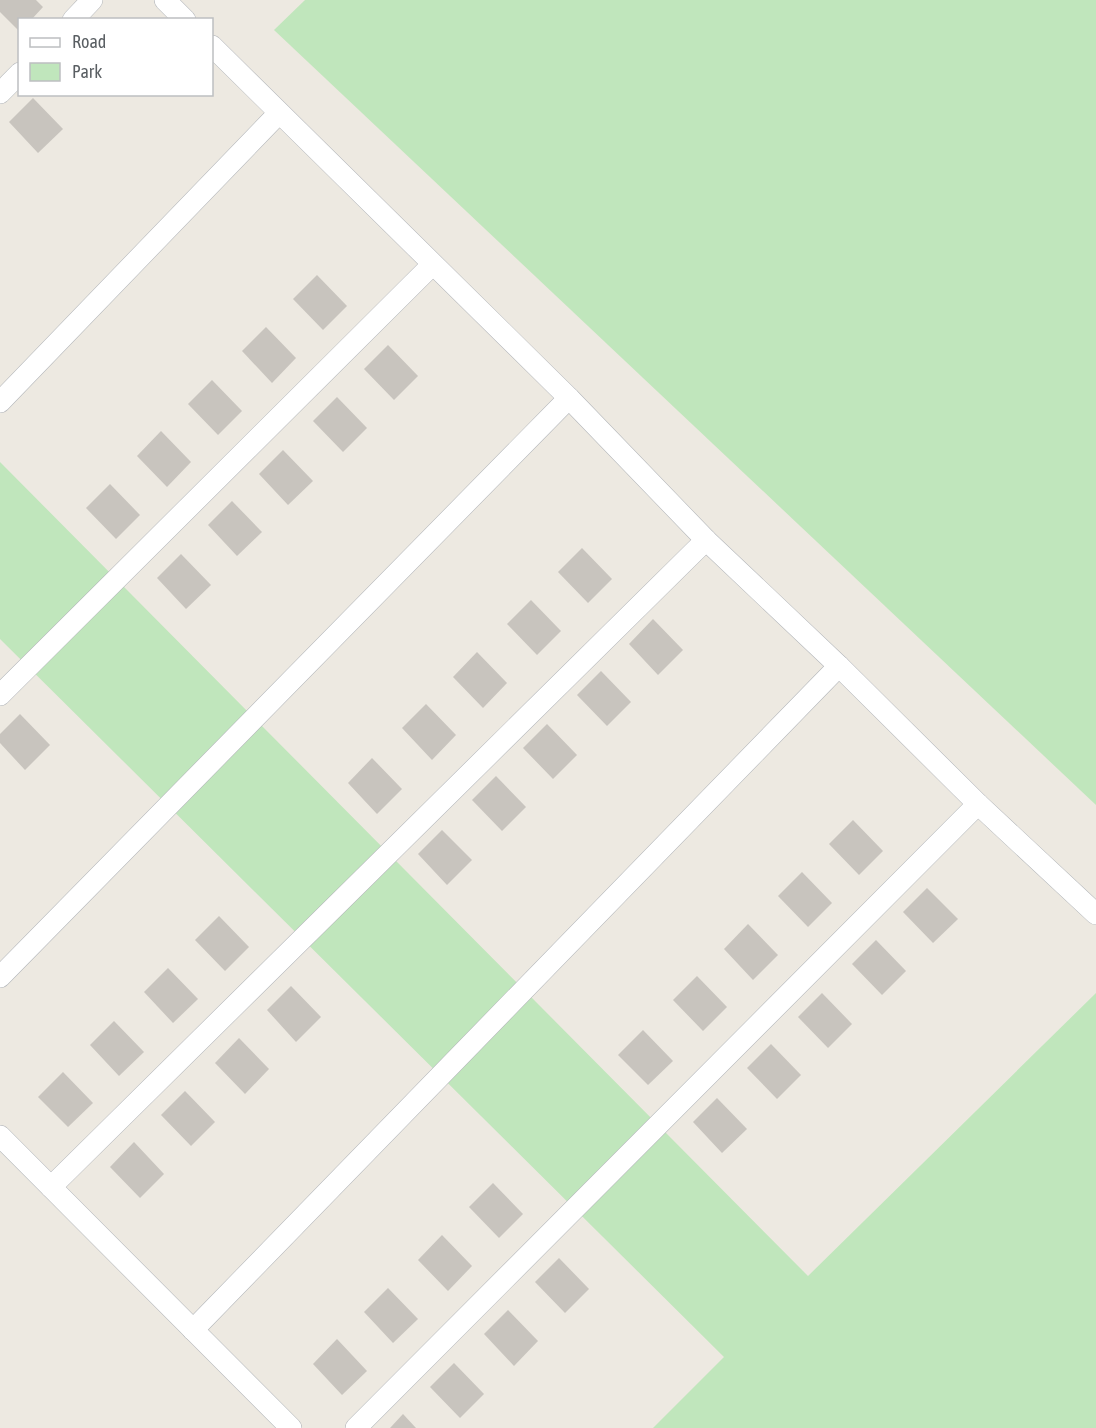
<svg xmlns="http://www.w3.org/2000/svg" width="1096" height="1428" viewBox="0 0 1096 1428" font-family="'Asap Condensed',sans-serif">
<style>
.green{fill:#c0e6bc}
.building{fill:#c8c4be}
.lines{fill:none;stroke-linecap:round;stroke-linejoin:round}
.minor-casing{stroke:#b2b5b9;stroke-width:22}
.minor{stroke:#fff;stroke-width:21}
</style>
<rect width="100%" height="100%" fill="#ede9e1"/>
<g class="green">
<polygon points="305,0 1096,0 1096,805 274,30"/>
<polygon points="0,462 808,1276 1096,993 1096,1428 653,1428 724,1357 0,639"/>
</g>
<g class="building">
<polygon points="0,0 36,0 43,7 31,20 20,20 20,32 0,12"/>
<polygon points="33,98 63,129 38,153 9,122"/>
<polygon points="317,275 347,306 323,330 293,299"/>
<polygon points="266,327 296,358 272,383 242,351"/>
<polygon points="388,345 418,376 394,400 364,369"/>
<polygon points="212,380 242,411 218,435 188,404"/>
<polygon points="337,397 367,428 343,452 313,421"/>
<polygon points="161,431 191,462 167,487 137,456"/>
<polygon points="283,450 313,481 288,505 259,474"/>
<polygon points="110,484 140,515 116,539 86,508"/>
<polygon points="232,501 262,532 237,556 208,525"/>
<polygon points="582,548 612,579 588,603 558,572"/>
<polygon points="181,554 211,585 186,609 157,578"/>
<polygon points="531,600 561,631 537,655 507,624"/>
<polygon points="653,619 683,650 658,675 629,644"/>
<polygon points="477,652 507,683 483,708 453,677"/>
<polygon points="601,671 631,702 607,726 577,695"/>
<polygon points="426,704 456,735 432,760 402,728"/>
<polygon points="20,714 50,745 25,770 0,743 0,734"/>
<polygon points="547,724 577,755 553,779 523,748"/>
<polygon points="372,758 402,789 377,814 348,783"/>
<polygon points="496,776 526,807 502,831 472,800"/>
<polygon points="853,820 883,851 859,875 829,844"/>
<polygon points="442,830 472,860 447,885 418,854"/>
<polygon points="802,872 832,903 808,927 778,896"/>
<polygon points="927,888 958,919 933,943 903,912"/>
<polygon points="219,916 249,947 225,971 195,940"/>
<polygon points="748,924 778,955 753,980 724,949"/>
<polygon points="876,940 906,971 882,995 852,964"/>
<polygon points="168,968 198,999 173,1023 144,992"/>
<polygon points="697,976 727,1007 703,1031 673,1000"/>
<polygon points="291,986 321,1017 296,1042 267,1010"/>
<polygon points="822,993 852,1024 828,1048 798,1017"/>
<polygon points="114,1021 144,1052 119,1076 90,1045"/>
<polygon points="643,1030 673,1061 648,1085 618,1055"/>
<polygon points="239,1038 269,1069 245,1094 215,1063"/>
<polygon points="771,1044 801,1075 777,1099 747,1068"/>
<polygon points="63,1072 93,1103 68,1127 38,1097"/>
<polygon points="185,1091 215,1122 191,1146 161,1115"/>
<polygon points="717,1098 747,1129 722,1153 693,1122"/>
<polygon points="134,1142 164,1174 140,1198 110,1167"/>
<polygon points="493,1183 523,1214 499,1238 469,1207"/>
<polygon points="442,1235 472,1266 448,1291 418,1260"/>
<polygon points="559,1258 589,1289 565,1313 535,1282"/>
<polygon points="388,1288 418,1319 393,1343 364,1312"/>
<polygon points="508,1310 538,1341 514,1366 484,1334"/>
<polygon points="337,1339 367,1371 342,1395 313,1364"/>
<polygon points="454,1363 484,1394 460,1418 430,1387"/>
<polygon points="403,1414 416,1428 390,1428"/>
</g>
<g class="lines">
<defs>
<g id="minor">
<polyline points="165,0 185,20"/>
<polyline points="73,20 92,0"/>
<polyline points="212,46 569,398 706,540 839,666 978,804 1096,914"/>
<polyline points="0,93 20,73"/>
<polyline points="0,402 279,113"/>
<polyline points="0,695 432,265"/>
<polyline points="0,977 569,398"/>
<polyline points="0,1136 291,1428"/>
<polyline points="51,1187 706,540"/>
<polyline points="193,1330 839,666"/>
<polyline points="356,1428 978,804"/>
</g>
</defs>
<use href="#minor" class="minor-casing"/>
<use href="#minor" class="minor"/>
</g>
<rect x="18" y="18" width="195" height="78" fill="#ffffff" stroke="#bdbfc1" stroke-width="1.5"/>
<rect x="30" y="38" width="30" height="9" fill="#ffffff" stroke="#bdbfc1" stroke-width="1.5"/>
<text x="72" y="48" font-size="18" fill="#5a5f63">Road</text>
<rect x="30" y="63" width="30" height="18" fill="#c0e6bc" stroke="#bdbfc1" stroke-width="1.5"/>
<text x="72" y="78" font-size="18" fill="#5a5f63">Park</text>
</svg>
